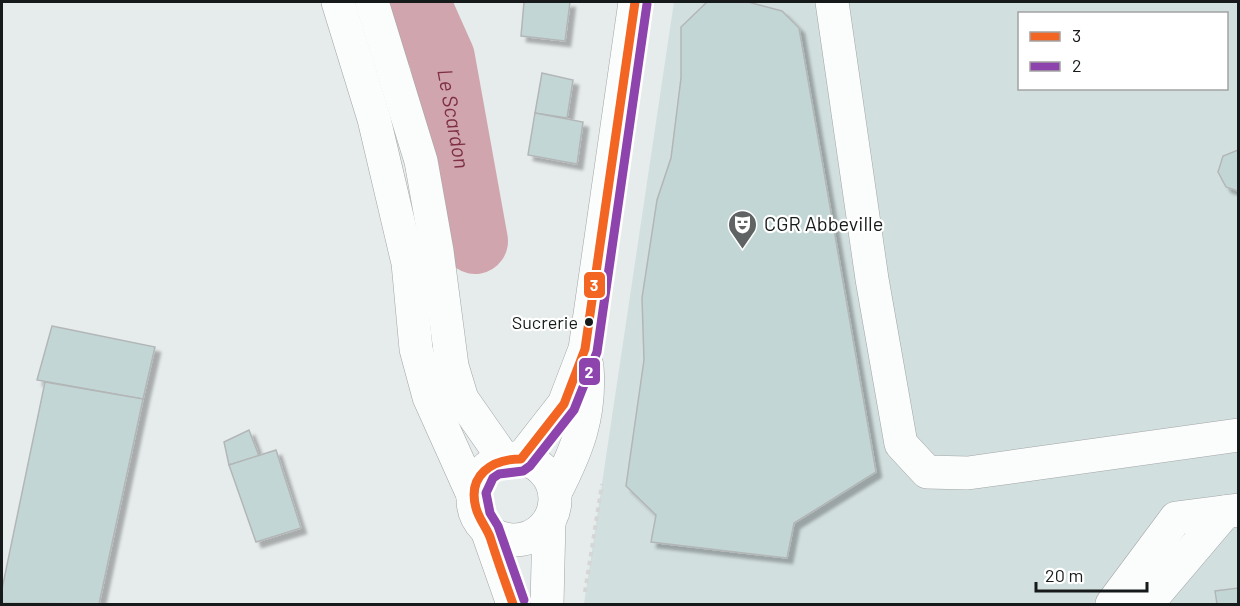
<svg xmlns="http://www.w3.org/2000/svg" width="1240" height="606" viewBox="0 0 1240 606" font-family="Barlow,sans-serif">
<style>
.built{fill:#d2dfdf;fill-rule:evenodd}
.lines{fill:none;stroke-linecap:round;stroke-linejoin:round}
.river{stroke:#d1a5ae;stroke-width:66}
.building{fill:#c3d6d6;stroke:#b3b6b6;stroke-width:1.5;filter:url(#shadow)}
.minor-casing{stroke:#a2a5a5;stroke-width:34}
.major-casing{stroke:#a2a5a5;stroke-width:34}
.path{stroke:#d5d6d6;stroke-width:4;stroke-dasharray:4.5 4.5;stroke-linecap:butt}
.minor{stroke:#fbfcfc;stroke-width:33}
.major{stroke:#fbfcfc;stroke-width:33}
.bus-1-casing{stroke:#fff;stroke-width:14}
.bus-2-casing{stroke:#fff;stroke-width:14}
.bus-1{stroke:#f26522;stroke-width:9}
.bus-2{stroke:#8e44ad;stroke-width:9}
.bus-dot{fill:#171a1a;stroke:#fff;stroke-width:2}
.labels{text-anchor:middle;stroke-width:4.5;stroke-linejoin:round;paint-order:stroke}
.bus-label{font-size:18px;fill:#171a1a;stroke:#fff;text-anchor:end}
.poi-label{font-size:20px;fill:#171a1a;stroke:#fff;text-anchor:start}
.water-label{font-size:21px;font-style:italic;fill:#7e2f45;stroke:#fff}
.line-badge{stroke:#fff;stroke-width:2}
.badge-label{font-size:16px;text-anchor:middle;font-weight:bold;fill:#fff}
</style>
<defs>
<filter id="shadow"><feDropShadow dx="5.5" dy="5.5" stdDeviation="1.5" flood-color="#0004"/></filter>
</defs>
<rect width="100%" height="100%" fill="#e6ebeb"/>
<path class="built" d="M674,2h564v602h-654zM1020,14h206v74h-206z"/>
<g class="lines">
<path class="river" id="s1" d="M417,2l25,56 33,183"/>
</g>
<g class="building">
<polygon points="524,2 570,2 565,41 521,36"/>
<polygon points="707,2 748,2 782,11 799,28 876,472 794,523 787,558 651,542 656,515 626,486 644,360 642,298 657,200 671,158 681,78 681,27"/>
<polygon points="542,73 573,80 567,118 535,113"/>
<polygon points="535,113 583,122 577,164 528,155"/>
<polygon points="1238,150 1238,191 1226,187 1218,172 1223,156"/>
<polygon points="52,326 155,347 143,399 37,380"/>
<polygon points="45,382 143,399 99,604 2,603 2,589"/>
<polygon points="249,430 259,456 229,465 224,442"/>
<polygon points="276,450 301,528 256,542 229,465"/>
<polygon points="1238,588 1238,604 1217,604 1215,591"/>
</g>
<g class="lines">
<defs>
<g id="minor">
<polyline points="832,2 872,279 901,444 927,472 968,473 1238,435"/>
<polyline points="1112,604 1176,518 1238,510"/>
<polyline points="1147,604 1225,512"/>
</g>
<g id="major">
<polyline points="338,2 374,119 408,263 416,349 429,397 473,495"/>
<polyline points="372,2 421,161 437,251 452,366 462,399 504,459"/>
<circle cx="514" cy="499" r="41"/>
<polyline points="521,459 564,404 585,349 635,2"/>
<path d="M555,493c22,-43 36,-77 32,-127"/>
<polyline points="487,530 513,604"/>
<polyline points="547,604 549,521"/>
</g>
</defs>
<use href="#minor" class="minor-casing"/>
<use href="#major" class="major-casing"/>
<polyline class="path" points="585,592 602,484"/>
<use href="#minor" class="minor"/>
<use href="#major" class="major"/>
<defs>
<path id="bus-1" d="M513,604c-8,-22 -16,-45 -23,-67 -4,-10 -11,-18 -14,-29 -9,-33 16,-49 45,-49l43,-55 21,-55 50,-347"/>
<polyline id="bus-2" points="524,600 498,526 490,513 486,493 493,478 499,474 523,471 530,466 574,410 597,352 647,4"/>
</defs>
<use href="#bus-1" class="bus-1-casing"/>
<use href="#bus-2" class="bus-2-casing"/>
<use href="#bus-1" class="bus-1"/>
<use href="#bus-2" class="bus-2"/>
</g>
<defs>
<symbol id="theatre-pin" viewBox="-11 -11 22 30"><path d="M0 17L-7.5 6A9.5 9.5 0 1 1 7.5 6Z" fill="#5f6363" stroke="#fff"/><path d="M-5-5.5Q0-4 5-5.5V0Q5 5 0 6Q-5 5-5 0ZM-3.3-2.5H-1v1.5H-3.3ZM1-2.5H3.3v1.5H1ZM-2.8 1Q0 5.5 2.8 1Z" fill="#fff"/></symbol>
</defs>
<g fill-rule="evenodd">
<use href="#theatre-pin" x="726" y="208" width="33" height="45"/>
</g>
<circle class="bus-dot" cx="589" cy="322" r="5"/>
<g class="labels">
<g class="bus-label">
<text x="578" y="329">Sucrerie</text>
</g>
<g class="poi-label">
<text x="764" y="231">CGR Abbeville</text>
</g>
<g class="water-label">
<text dy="7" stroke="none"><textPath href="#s1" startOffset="123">Le Scardon</textPath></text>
</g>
</g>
<g class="line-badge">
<rect x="583" y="271" width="23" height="28" rx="6" fill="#f26522"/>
<rect x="578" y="357" width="23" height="29" rx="6" fill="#8e44ad"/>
</g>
<g class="badge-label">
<text x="594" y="291">3</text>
<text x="589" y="378">2</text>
</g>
<rect width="1240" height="606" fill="none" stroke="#171a1a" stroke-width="6"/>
<rect x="1018" y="12" width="210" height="78" fill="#ffffff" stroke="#a2a3a3" stroke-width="1.5"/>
<rect x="1030" y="32" width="30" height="9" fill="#f26522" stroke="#a2a3a3" stroke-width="1.5"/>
<text x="1072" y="42" font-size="18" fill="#171a1a">3</text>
<rect x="1030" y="62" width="30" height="9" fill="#8e44ad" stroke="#a2a3a3" stroke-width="1.5"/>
<text x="1072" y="72" font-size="18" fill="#171a1a">2</text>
<path d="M1036 582v9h111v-9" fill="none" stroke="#171a1a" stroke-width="3"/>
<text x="1045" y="582" font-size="18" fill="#171a1a" stroke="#ffffff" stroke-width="4.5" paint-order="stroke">20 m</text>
</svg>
